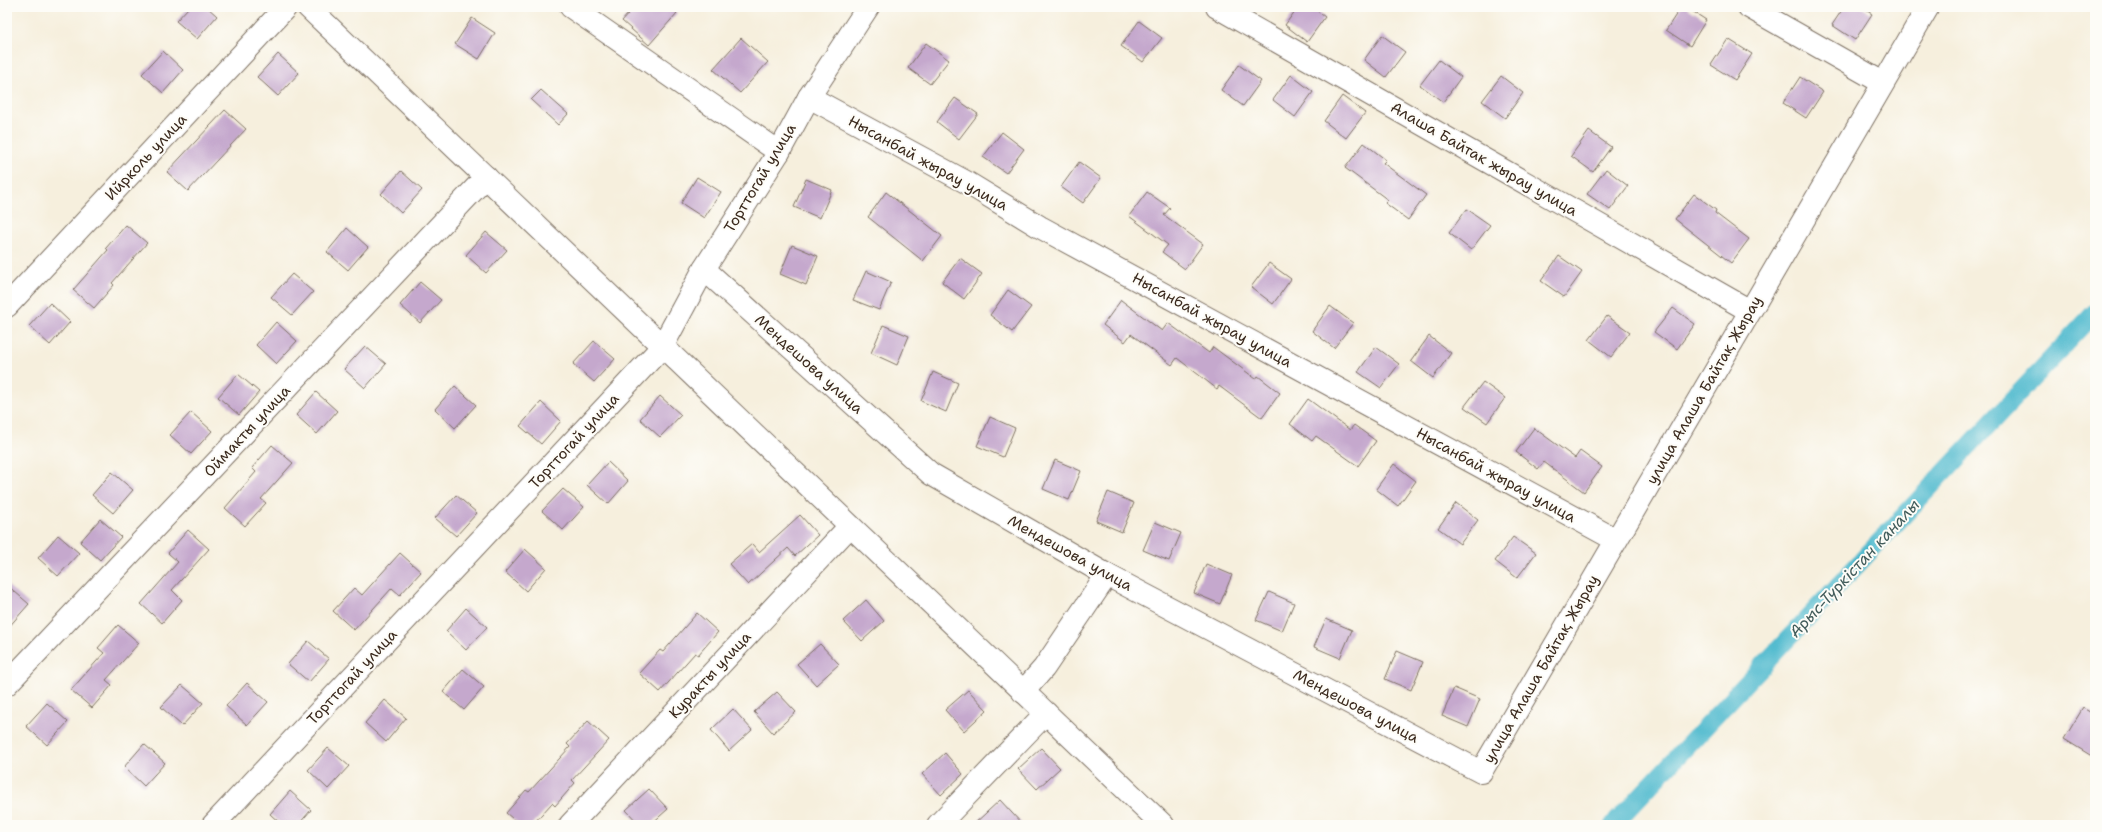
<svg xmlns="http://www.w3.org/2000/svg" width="2102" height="832" viewBox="0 0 2102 832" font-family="'Shantell Sans',sans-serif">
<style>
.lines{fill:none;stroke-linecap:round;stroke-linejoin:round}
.canal{stroke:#52bbcf;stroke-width:18}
.building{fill:#c5a8cd}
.minor-casing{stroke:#7c6f61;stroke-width:24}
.minor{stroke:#fff;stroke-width:22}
.labels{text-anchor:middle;stroke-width:4;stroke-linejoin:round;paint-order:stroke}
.street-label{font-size:15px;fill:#3b2a1e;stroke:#fdfcf7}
.water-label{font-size:16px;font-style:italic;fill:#435d5c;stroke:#fdfcf7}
</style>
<rect width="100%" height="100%" fill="#fdfcf7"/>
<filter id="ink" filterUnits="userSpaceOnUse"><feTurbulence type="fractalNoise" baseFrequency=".025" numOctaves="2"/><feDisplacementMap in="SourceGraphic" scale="8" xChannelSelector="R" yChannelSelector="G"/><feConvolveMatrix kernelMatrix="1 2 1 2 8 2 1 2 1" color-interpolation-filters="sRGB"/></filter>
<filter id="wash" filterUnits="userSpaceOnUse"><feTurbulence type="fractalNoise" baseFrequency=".012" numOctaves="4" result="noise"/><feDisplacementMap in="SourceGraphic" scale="16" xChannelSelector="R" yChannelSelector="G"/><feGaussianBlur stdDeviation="0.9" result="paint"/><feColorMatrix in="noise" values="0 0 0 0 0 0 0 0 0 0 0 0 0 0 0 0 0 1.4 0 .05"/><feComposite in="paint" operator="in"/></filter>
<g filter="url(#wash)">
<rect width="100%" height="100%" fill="#f6efdd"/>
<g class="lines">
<polyline class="canal" points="1613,825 2095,312"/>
</g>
<g id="blocks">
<g class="building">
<polygon points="189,7 207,7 217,16 197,39 176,21"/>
<polygon points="634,7 670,7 677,13 649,45 622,21"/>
<polygon points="1298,7 1312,7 1325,17 1307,42 1285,25"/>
<polygon points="1681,7 1686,7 1706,20 1690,46 1666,30"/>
<polygon points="1844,7 1861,7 1872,14 1855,40 1832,25"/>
<polygon points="472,18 495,33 479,59 455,44"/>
<polygon points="1139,21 1162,38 1143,62 1121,46"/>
<polygon points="1382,35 1405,52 1386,77 1364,60"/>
<polygon points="741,38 768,62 740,93 713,69"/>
<polygon points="1728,39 1752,54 1735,80 1711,65"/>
<polygon points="926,43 949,60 930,84 908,68"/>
<polygon points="163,51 183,70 163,93 142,74"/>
<polygon points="278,54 299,73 278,96 257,77"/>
<polygon points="1439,60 1461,77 1443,102 1420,85"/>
<polygon points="1239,65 1261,81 1243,106 1221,90"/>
<polygon points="1291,75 1313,92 1295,117 1273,100"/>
<polygon points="1501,76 1523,93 1505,118 1482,101"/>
<polygon points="1800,77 1823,92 1806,118 1783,103"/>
<polygon points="541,90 568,114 558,125 531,100"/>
<polygon points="1342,96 1365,113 1346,138 1324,121"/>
<polygon points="955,98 978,114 959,139 937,122"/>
<polygon points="225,110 246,129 188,191 167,172"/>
<polygon points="1589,131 1611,147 1593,172 1571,156"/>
<polygon points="1002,132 1024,149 1006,173 983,157"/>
<polygon points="1364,143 1386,160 1383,163 1426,195 1408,220 1385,203 1388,200 1345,168"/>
<polygon points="1079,162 1101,178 1083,203 1061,187"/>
<polygon points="1606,169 1628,186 1610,210 1587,194"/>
<polygon points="401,171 422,190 401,213 381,194"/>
<polygon points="697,177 721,192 704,218 681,203"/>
<polygon points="806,179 832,190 820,218 794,207"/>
<polygon points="886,192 942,236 923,261 868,217"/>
<polygon points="1147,192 1170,208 1164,215 1203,244 1185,269 1162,252 1168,245 1129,216"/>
<polygon points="1694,194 1716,210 1715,213 1749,239 1731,263 1675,219"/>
<polygon points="1467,209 1490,225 1471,250 1449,233"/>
<polygon points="126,225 147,243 112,283 114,285 94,308 73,290 108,250 106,248"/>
<polygon points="347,228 368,247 348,270 327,252"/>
<polygon points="486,232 507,250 486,273 466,255"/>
<polygon points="792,245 818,256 806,285 780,274"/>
<polygon points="1559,256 1582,272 1564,297 1541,281"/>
<polygon points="960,258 982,274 964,299 942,282"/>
<polygon points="1269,263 1291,279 1273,304 1251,287"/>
<polygon points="866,271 891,282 879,310 853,300"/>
<polygon points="292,274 313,292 292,315 271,297"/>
<polygon points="420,282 441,300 420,323 400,305"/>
<polygon points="1008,290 1031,307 1012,332 990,315"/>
<polygon points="1121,300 1162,331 1168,323 1209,353 1213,347 1256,379 1258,376 1280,393 1262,418 1219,386 1217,389 1177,358 1172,365 1131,334 1125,342 1103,325"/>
<polygon points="50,303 70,322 50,345 29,326"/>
<polygon points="1330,306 1353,323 1334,348 1312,331"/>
<polygon points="1673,308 1695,324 1677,349 1654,332"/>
<polygon points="1607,316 1630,332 1611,357 1589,340"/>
<polygon points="276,322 297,341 276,364 256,345"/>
<polygon points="883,325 909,336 897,365 871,353"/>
<polygon points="1429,336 1451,353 1433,378 1411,361"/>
<polygon points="594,341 615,359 594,382 573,364"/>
<polygon points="365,346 386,364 365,388 344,369"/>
<polygon points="1376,347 1399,364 1381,388 1358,372"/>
<polygon points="933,372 958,383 946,412 921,401"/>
<polygon points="238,374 259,392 239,415 218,397"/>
<polygon points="1483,382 1505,398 1487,423 1464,407"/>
<polygon points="455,386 476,405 455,428 435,409"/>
<polygon points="316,392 337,411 317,434 296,415"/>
<polygon points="660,396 681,415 660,437 640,419"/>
<polygon points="1308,399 1350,430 1354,425 1376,441 1358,466 1316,436 1312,441 1290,424"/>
<polygon points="541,402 561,421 541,444 520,426"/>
<polygon points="191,412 212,431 191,454 170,435"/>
<polygon points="990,417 1015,428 1003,457 977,446"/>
<polygon points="1534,428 1575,458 1580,451 1602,467 1584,492 1544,462 1538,469 1516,452"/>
<polygon points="272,445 293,463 261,499 266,503 245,526 225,508 256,472 252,468"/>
<polygon points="1055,460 1081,471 1069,500 1043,489"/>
<polygon points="608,462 628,481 608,504 587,485"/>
<polygon points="1394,464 1416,481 1398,506 1376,489"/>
<polygon points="112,472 133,490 113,513 92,495"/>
<polygon points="563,489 584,507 563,530 542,511"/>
<polygon points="1108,492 1134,503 1122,532 1096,521"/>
<polygon points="456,495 477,513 456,536 435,518"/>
<polygon points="1456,503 1478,520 1460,544 1438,528"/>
<polygon points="800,515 818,535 795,556 788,548 748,585 729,564 752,544 759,552"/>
<polygon points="100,519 121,537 100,560 80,542"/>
<polygon points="1155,522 1181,533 1169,561 1143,550"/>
<polygon points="188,530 209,549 172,590 182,600 162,623 141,604 178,562 168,553"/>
<polygon points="58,535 79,553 58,576 38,558"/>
<polygon points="1513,537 1536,553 1517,578 1495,561"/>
<polygon points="525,549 546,568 526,591 505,572"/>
<polygon points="400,553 421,572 400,595 392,588 354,630 333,611 354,588 362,595"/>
<polygon points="1206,564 1232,575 1220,604 1194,593"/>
<polygon points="7,585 29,604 7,629"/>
<polygon points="1269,592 1294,603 1282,631 1256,620"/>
<polygon points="866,600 884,621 862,641 843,621"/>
<polygon points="466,608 487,627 466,650 446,631"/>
<polygon points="697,613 718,632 698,655 695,653 660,692 639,673 660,650 663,652"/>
<polygon points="1326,619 1352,630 1340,658 1314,647"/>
<polygon points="118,625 139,643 106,680 112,685 92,708 71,690 104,653 98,648"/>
<polygon points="308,641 329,659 309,682 288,664"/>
<polygon points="820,644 839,664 816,685 797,664"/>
<polygon points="1397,651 1423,662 1411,690 1385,679"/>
<polygon points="463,669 484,687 464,710 443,692"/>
<polygon points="247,683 268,702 247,725 226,706"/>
<polygon points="182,685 203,703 182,726 161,707"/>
<polygon points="1454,688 1480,699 1468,727 1442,716"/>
<polygon points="968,690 987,710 964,731 945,710"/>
<polygon points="777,692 796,712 773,733 754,712"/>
<polygon points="385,700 406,718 386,742 365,723"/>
<polygon points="47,703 68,722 47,745 26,726"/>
<polygon points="2083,708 2095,715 2095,758 2064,739"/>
<polygon points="733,709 752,730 729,751 711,730"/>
<polygon points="588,721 609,740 572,780 575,783 555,806 552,803 532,825 520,825 506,813 526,790 529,792 570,747 567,744"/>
<polygon points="144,744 165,763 144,786 124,767"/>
<polygon points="328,748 349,766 328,789 308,770"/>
<polygon points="1041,748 1060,768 1037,789 1018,769"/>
<polygon points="945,753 963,774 941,795 922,774"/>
<polygon points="649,789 668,809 650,825 640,825 626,810"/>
<polygon points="290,791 311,810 298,825 282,825 270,814"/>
<polygon points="1000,800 1023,825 973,825"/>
</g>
</g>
</g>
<g filter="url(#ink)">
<use href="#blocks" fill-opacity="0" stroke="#7c6f61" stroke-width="1"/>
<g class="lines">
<defs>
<g id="minor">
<polyline points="308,7 1163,825"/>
<polyline points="571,7 779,152"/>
<polyline points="1217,7 1750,311"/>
<polyline points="1749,7 1883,83"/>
<polyline points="809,97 966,182 1040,227 1616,540"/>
<polyline points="704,269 931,474 1107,575 1481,772 1928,7"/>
<polyline points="7,306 286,7"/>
<polyline points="7,684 486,177"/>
<polyline points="1023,692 1044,668 1107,575"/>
<polyline points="213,825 662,347 704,269 779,152 809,97 868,7"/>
<polyline points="570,825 850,526"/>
<polyline points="938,825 1046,713"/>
</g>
</defs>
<use href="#minor" class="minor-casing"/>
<use href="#minor" class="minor"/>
</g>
</g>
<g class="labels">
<g class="street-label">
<text transform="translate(146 157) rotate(-47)" y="5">Ийрколь улица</text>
<text transform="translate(1484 159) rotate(30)" y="5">Алаша Байтак жырау улица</text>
<text transform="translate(928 163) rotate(29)" y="5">Нысанбай жырау улица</text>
<text transform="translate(760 178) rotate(-59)" y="5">Торттогай улица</text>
<text transform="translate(1212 320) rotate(29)" y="5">Нысанбай жырау улица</text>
<text transform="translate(809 364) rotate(42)" y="5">Мендешова улица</text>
<text transform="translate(1704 390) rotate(-60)" y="5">улица Алаша Байтақ Жырау</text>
<text transform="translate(247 431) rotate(-47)" y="5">Оймакты улица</text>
<text transform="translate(574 441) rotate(-47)" y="5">Торттогай улица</text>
<text transform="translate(1496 475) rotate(29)" y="5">Нысанбай жырау улица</text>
<text transform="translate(1070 553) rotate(29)" y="5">Мендешова улица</text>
<text transform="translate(1541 669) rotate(-60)" y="5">улица Алаша Байтақ Жырау</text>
<text transform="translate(710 675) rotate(-47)" y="5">Куракты улица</text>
<text transform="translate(352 677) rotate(-47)" y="5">Торттогай улица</text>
<text transform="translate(1356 706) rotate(28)" y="5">Мендешова улица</text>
</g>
<g class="water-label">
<text transform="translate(1854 568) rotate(-47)" y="6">Арыс-Түркістан каналы</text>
</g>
</g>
<rect width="2102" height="832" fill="none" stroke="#fdfcf7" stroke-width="24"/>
</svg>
